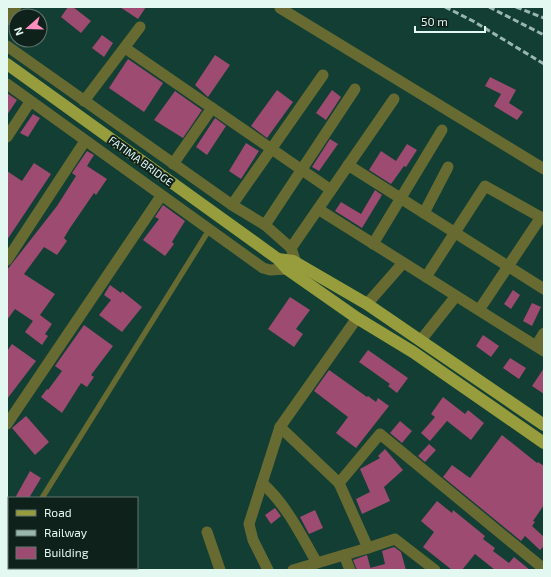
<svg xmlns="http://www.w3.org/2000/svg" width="551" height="577" viewBox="0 0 551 577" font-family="'Exo 2',sans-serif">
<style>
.building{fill:#9d4b71}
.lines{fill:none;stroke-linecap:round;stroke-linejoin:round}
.lane{stroke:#676b32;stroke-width:5.5}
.street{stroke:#676b32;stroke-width:11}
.primary{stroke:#979d3c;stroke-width:12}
.rail{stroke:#9ab7ae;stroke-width:3;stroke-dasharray:6 3;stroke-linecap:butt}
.labels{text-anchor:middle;stroke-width:4;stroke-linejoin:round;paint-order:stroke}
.street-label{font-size:11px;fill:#e2f8f0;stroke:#0f211b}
</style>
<rect width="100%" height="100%" fill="#133e33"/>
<g class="building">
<polygon points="68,7 73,7 91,21 81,33 61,17"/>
<polygon points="120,7 146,7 138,19"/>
<polygon points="102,35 113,43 104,57 92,48"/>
<polygon points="215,55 230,65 208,97 195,85"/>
<polygon points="128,59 163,83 144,112 109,88"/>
<polygon points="490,77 516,90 509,103 523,112 517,120 494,106 501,94 485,86"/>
<polygon points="277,90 293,102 267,138 251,126"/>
<polygon points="332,90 341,97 326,120 316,113"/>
<polygon points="175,91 202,110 183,138 154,120"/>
<polygon points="7,93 17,100 7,115"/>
<polygon points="33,114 40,118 28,137 20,133"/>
<polygon points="215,118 226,126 207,155 196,147"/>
<polygon points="330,139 338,144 319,171 312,167"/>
<polygon points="246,143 259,151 241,179 229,171"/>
<polygon points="407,144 417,150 406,167 404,166 391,184 369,170 381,151 396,161"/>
<polygon points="87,151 94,155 87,166 107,179 96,195 94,193 70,228 64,238 67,241 57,255 44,247 24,274 55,294 40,315 52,324 45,334 48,336 42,345 25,332 33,321 15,309 7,320 7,270 57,206 76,176 72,173"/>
<polygon points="34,163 51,174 7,240 7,171 22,181"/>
<polygon points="375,190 382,195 362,228 335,211 341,202 361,214"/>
<polygon points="163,205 185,221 172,242 174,244 165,256 143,240 159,219 155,217"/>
<polygon points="110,285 121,293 122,291 142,307 122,332 99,315 111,300 104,295"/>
<polygon points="513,290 520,295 511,309 504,304"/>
<polygon points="290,297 310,310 296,329 303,334 294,347 268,329"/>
<polygon points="532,303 541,307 532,326 523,321"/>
<polygon points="84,325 113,346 91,375 94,377 87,387 81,383 62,413 41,397 47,389 48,390 62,371 55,366"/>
<polygon points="483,335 499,346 491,357 476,346"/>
<polygon points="12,344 36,361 7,399 7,351"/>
<polygon points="368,350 408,378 397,393 388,386 390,384 359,362"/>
<polygon points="510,358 526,368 519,379 503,368"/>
<polygon points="544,368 544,394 532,386"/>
<polygon points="329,370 367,397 368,396 376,402 378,398 389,406 356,448 336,433 348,417 314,391"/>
<polygon points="443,397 465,414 468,410 484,423 471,440 447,421 430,441 421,433 435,417 431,414"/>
<polygon points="26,416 49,442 35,455 12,428"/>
<polygon points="400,421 412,431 402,443 390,433"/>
<polygon points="502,435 537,463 538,462 544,466 544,505 533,521 535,522 532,526 544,537 544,546 540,550 525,536 521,541 443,477 452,465 470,478"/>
<polygon points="429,444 436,450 425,462 418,456"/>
<polygon points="385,449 403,470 384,487 390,501 362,514 356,499 370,492 360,469 380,458 378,456"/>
<polygon points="30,471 41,478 29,498 15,498"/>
<polygon points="437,501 452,513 453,510 485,536 483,539 495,548 493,551 509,563 514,557 530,570 495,570 475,554 462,570 452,570 423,547 434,532 421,521"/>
<polygon points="275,508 281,516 271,524 265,515"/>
<polygon points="315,510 323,528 309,534 300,517"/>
<polygon points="394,547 401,552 406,570 357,570 353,560 367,555 371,570 370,568 385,564 382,551"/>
</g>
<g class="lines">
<g class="lane">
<polyline points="42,498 209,230"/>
<polyline points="7,555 9,551"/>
</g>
<g class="street">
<polyline points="280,8 544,169"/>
<polyline points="7,20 16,7"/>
<polyline points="7,46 232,205 265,225 291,248 296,263"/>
<polyline points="125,48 331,190"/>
<polyline points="7,84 263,268 270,270 287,269"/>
<polyline points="84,101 140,27"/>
<polyline points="7,137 30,102"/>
<polyline points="173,164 212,108"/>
<polyline points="348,165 544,289"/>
<polyline points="232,205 323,75"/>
<polyline points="318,209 544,351"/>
<polyline points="424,213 448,167"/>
<polyline points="265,225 355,89"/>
<polyline points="373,244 442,130"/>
<polyline points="291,248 394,99"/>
<polyline points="7,260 85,141"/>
<polyline points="426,277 485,186 544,219"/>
<polyline points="367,304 403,263"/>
<polyline points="479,310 541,217"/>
<polyline points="357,318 280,427 339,483 368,548 395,539 435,570"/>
<polyline points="421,340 456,296"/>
<polyline points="536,346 544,333"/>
<polyline points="7,424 161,196"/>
<path d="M262,483c24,21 39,52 55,80"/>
<polyline points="339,483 380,434 544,569"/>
<polyline points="207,532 220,570"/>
<polyline points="268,570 253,540 249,524 280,427"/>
<polyline points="293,570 344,555"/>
<polyline points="350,570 344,555 368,548"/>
</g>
<g class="primary">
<polyline points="7,64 278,259 287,269 357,318 413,352 544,443"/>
<polyline points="278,259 293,261 367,304 544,425"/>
</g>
<g class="rail">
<polyline points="445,7 473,21 544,64"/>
<polyline points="489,7 544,35"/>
<polyline points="516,7 544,18"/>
<polyline points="543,7 544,7"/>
</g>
</g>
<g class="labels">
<g class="street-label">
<text transform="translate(141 161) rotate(36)" y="4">FATIMA BRIDGE</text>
</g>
</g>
<rect width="551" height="577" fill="none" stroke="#e2f8f0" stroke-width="16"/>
<rect x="8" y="497" width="130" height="72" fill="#0f211b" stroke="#637770"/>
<rect x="16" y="510" width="20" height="6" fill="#979d3c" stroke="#637770"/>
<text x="44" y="517" font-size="12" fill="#e2f8f0">Road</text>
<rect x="16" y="530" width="20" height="6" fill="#9ab7ae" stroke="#637770"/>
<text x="44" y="537" font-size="12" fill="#e2f8f0">Railway</text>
<rect x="16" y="547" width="20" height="12" fill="#9d4b71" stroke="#637770"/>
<text x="44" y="557" font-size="12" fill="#e2f8f0">Building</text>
<g transform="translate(28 28) rotate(250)"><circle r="19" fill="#0f211b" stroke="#637770"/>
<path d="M0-3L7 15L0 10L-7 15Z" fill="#fd8ebf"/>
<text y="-6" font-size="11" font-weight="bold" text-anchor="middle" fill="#e2f8f0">N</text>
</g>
<path d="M415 26v6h70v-6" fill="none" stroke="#e2f8f0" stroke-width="2"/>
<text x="421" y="26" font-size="12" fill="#e2f8f0" stroke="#0f211b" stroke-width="3" paint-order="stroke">50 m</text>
</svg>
